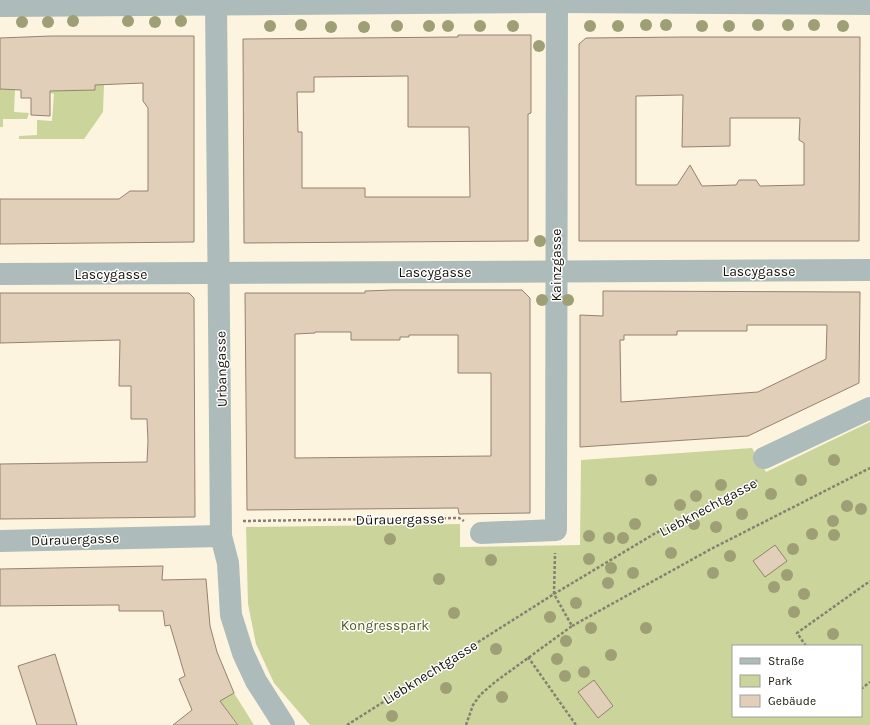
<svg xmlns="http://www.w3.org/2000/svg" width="870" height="725" viewBox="0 0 870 725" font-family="Karla,sans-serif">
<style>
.green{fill:#cad49b;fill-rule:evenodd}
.building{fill:#e2cfb9;stroke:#94826e;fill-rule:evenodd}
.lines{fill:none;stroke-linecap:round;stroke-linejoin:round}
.path{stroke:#878072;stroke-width:2.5;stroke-dasharray:3 2;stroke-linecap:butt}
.street{stroke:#adbbba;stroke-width:22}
.tree{fill:#9f9f75}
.labels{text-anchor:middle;stroke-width:3;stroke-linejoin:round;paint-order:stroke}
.street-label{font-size:14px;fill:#161209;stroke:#fff}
.park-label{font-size:14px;fill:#525a1f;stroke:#fff}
</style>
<rect width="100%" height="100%" fill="#fdf4df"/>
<g class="green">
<polygon points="51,84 104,84 103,112 84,139 19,139 19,136 37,135 37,120 52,121 54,94 50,93"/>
<polygon points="0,89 15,90 14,112 29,113 27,119 3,119 3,127 0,127"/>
<path d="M870,422v303h-560l-36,-42 -18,-39 -8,-40 -2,-77 214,-3v23l120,-2 1,-85 171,-12 14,24zM733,646h128v70h-128z"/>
<polygon points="234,693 254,725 239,725 220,701"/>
</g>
<g class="building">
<path d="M458,35h73v78l-3,1v127l-284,2 -1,-204 215,-2zM408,76v51h61l1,70h-105v-9h-63v-56h-4l-1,-40h17v-15z"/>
<polygon points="51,36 194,36 194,242 0,244 0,199 119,199 130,191 148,191 148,108 143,101 143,83 95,85 95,90 50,91 50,116 31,115 31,98 21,98 21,90 0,89 0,38"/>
<path d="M684,37h176l-1,204h-280v-197l7,-6zM683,95l-1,52 48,-1v-28h70l-1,22 5,3v42l-44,1 -4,-6h-17l-3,5 -34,1 -12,-21 -13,20h-41v-89z"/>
<path d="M393,290h129l8,8v215l-71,1 -1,-6 -211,2 -2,-217h120v-2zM315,332h36v8h49v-3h9v-2h49v38h33v83l-196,2v-124l20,-1z"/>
<path d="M603,291l257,1 -1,91 -111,53 -168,11v-132l23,1zM747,325h80l-1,34 -68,33 -137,10 -1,-62h4v-5h53v-4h70z"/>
<polygon points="0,293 189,293 194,298 195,517 0,519 0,464 147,462 148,441 147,419 131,419 131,386 119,386 120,340 0,343"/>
<polygon points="775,545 787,561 765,577 753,561"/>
<polygon points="163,566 162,580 206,579 210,626 217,652 234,693 220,701 238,725 173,725 192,710 179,679 185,676 170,625 165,626 163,611 119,611 119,605 0,606 0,569"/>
<polygon points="55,654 77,725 37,725 18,666"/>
<polygon points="594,680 613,706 598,718 578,692"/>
</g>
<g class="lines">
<g class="path">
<polyline points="243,521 459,518 464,521"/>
<polyline points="572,626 711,549 870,468"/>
<polyline points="806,646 797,633 870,581"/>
<polyline points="528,657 576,725"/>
<polyline points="861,689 870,682"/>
<polyline points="347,725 554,594 555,553"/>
<polyline points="466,725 473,705 480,695 495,682 572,626 554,594 654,534 758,480"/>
</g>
<g class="street">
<polyline points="216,0 221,536 228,563 231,615 243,653 256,681 284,725"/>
<polyline points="0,6 557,2 870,4"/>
<polyline points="0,274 870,270"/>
<polyline points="764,458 870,408"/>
<polyline points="481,533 556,530 557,0"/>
<polyline points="0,541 221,536"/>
</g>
</g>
<g class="tree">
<circle cx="73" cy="21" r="6"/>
<circle cx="128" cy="21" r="6"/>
<circle cx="181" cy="21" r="6"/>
<circle cx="22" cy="22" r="6"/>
<circle cx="48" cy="22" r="6"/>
<circle cx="155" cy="22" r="6"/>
<circle cx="301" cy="25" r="6"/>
<circle cx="646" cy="25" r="6"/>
<circle cx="666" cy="25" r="6"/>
<circle cx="758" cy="25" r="6"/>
<circle cx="788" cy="25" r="6"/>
<circle cx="814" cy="25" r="6"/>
<circle cx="270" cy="26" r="6"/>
<circle cx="397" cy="26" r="6"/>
<circle cx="429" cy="26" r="6"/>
<circle cx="448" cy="26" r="6"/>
<circle cx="480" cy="26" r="6"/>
<circle cx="513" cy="26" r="6"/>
<circle cx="590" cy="26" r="6"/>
<circle cx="618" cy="26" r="6"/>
<circle cx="702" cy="26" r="6"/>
<circle cx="729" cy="26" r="6"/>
<circle cx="843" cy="26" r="6"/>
<circle cx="331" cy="27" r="6"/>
<circle cx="364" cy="27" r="6"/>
<circle cx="539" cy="46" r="6"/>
<circle cx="540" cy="241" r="6"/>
<circle cx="542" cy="300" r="6"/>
<circle cx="568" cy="300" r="6"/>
<circle cx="834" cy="460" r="6"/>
<circle cx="651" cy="480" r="6"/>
<circle cx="801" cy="480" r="6"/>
<circle cx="721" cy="485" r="6"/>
<circle cx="771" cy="494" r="6"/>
<circle cx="696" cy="496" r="6"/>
<circle cx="680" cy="505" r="6"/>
<circle cx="847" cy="506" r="6"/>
<circle cx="861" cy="509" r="6"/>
<circle cx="742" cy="514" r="6"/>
<circle cx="833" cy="521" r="6"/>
<circle cx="635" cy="524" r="6"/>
<circle cx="694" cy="524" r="6"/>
<circle cx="716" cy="527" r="6"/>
<circle cx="812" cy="534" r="6"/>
<circle cx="834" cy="535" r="6"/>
<circle cx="589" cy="536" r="6"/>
<circle cx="609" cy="538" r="6"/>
<circle cx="623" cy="538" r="6"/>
<circle cx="390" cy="539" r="6"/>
<circle cx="793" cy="549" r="6"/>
<circle cx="671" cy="553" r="6"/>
<circle cx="730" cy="556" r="6"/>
<circle cx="589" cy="559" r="6"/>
<circle cx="491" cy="560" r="6"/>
<circle cx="611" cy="568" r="6"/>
<circle cx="633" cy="573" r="6"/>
<circle cx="713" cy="573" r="6"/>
<circle cx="787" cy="575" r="6"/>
<circle cx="439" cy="579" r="6"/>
<circle cx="608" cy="583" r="6"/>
<circle cx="774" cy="587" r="6"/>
<circle cx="804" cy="594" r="6"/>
<circle cx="576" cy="603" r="6"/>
<circle cx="794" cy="612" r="6"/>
<circle cx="454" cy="613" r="6"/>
<circle cx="550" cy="617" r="6"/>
<circle cx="591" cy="628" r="6"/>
<circle cx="646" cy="628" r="6"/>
<circle cx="833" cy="634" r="6"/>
<circle cx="566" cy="641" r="6"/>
<circle cx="496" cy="649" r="6"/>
<circle cx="611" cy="655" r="6"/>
<circle cx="557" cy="659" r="6"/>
<circle cx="584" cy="672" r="6"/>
<circle cx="565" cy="676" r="6"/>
<circle cx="446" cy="688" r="6"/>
<circle cx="502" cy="697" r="6"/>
<circle cx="392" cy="716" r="6"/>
</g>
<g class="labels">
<g class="street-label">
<text transform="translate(556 265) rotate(-90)" y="5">Kainzgasse</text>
<text x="759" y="276">Lascygasse</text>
<text x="435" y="277">Lascygasse</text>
<text x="111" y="279">Lascygasse</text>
<text transform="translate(221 369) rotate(-91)" y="5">Urbangasse</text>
<text transform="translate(708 507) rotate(-28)" y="5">Liebknechtgasse</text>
<text transform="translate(400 519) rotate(-1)" y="5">Dürauergasse</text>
<text transform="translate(75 539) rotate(-2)" y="5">Dürauergasse</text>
<text transform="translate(430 672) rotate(-32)" y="5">Liebknechtgasse</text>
</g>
<g class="park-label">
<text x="385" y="630">Kongresspark</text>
</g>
</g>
<rect x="732" y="645" width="130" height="72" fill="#ffffff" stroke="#a2a09d"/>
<rect x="740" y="658" width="20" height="6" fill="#adbbba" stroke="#a2a09d"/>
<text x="768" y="665" font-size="12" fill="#161209">Straße</text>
<rect x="740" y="675" width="20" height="12" fill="#cad49b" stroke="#a2a09d"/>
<text x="768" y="685" font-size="12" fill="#161209">Park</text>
<rect x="740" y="695" width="20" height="12" fill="#e2cfb9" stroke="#a2a09d"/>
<text x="768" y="705" font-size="12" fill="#161209">Gebäude</text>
</svg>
